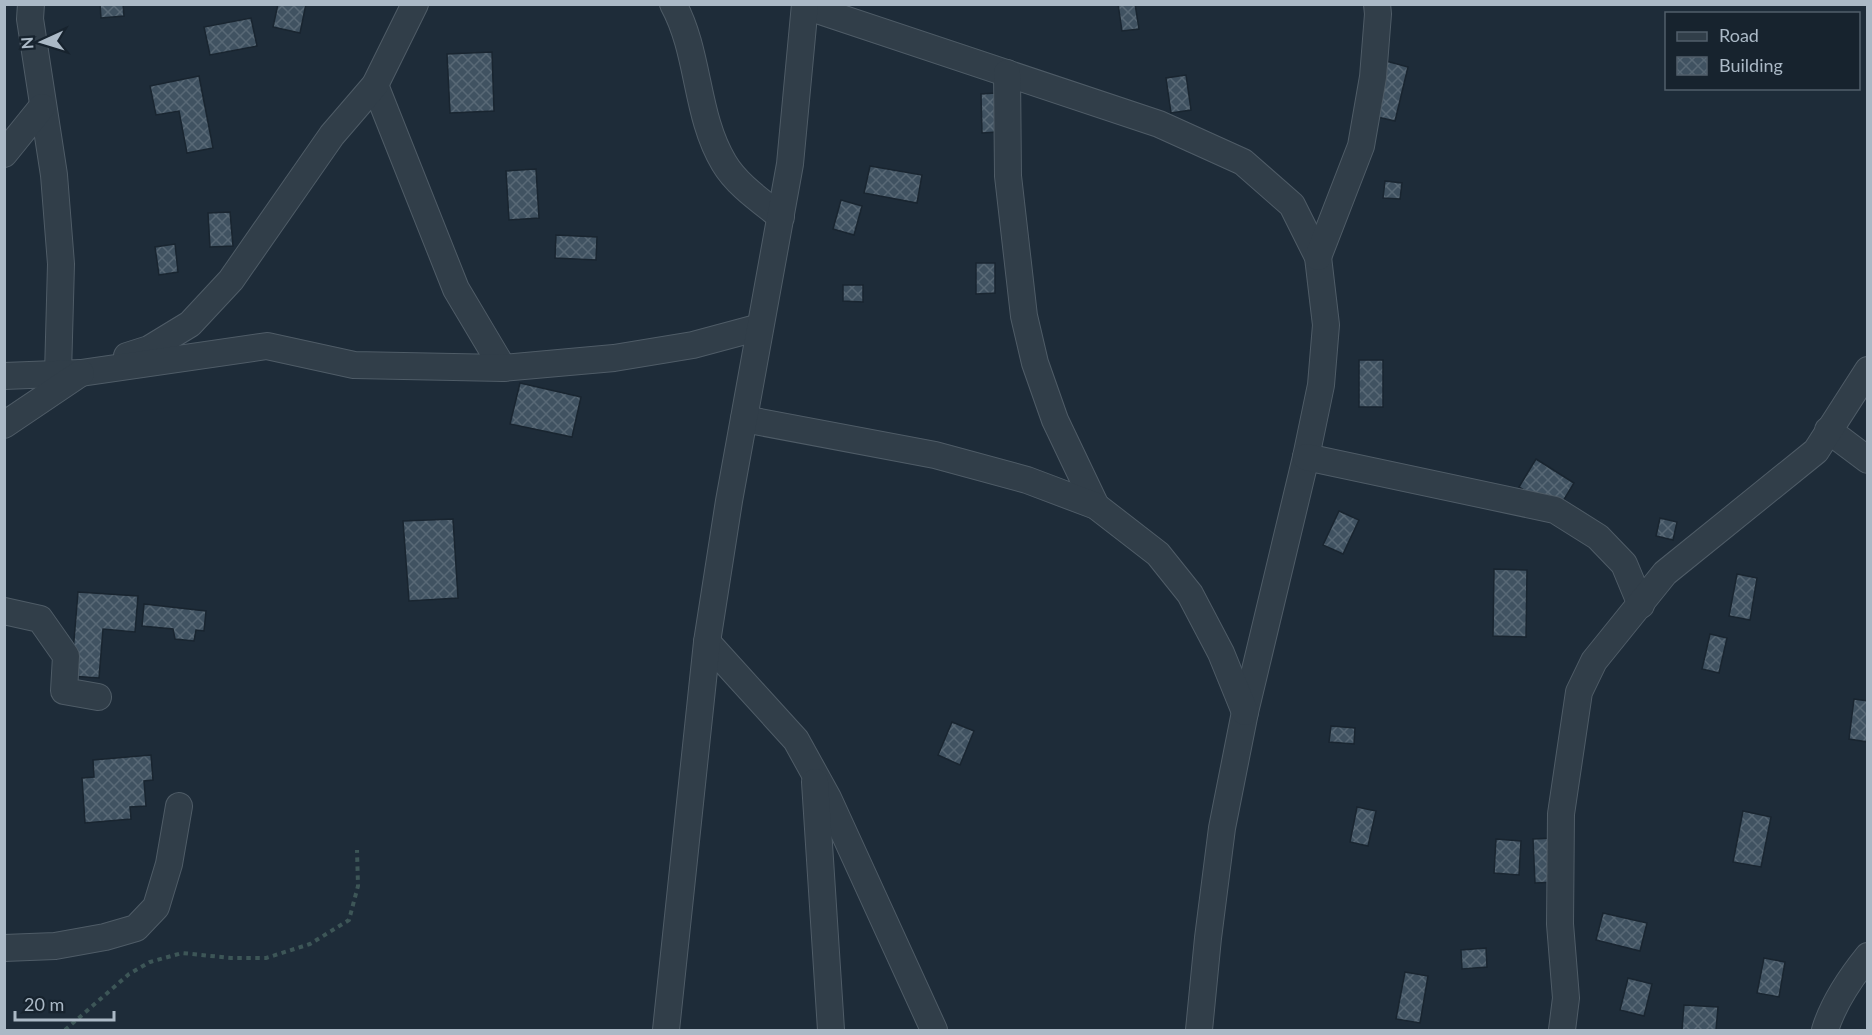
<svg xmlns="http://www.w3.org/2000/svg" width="1872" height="1035" viewBox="0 0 1872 1035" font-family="Lato,sans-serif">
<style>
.building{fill:url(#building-cross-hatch);stroke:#192530;stroke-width:1.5}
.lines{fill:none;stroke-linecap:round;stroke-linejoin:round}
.street-casing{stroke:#4f5c67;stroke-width:28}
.path{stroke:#3d5657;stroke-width:4;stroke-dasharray:4.5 4.5;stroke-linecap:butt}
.street{stroke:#313e49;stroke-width:26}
</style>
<defs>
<pattern id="building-cross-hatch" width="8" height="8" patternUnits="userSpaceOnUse" patternTransform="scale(1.5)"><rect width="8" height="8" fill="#405261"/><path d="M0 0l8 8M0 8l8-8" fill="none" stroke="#596976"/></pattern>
</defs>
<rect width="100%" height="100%" fill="#1e2c39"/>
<g class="building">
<polygon points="100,4 123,4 124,16 101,18"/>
<polygon points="278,4 306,4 300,33 273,27"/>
<polygon points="1118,4 1135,4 1139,29 1122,31"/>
<polygon points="251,18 257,46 210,55 204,27"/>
<polygon points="492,52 494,111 450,113 447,54"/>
<polygon points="1386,61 1408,67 1395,121 1373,116"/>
<polygon points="1186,75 1191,110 1171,113 1166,78"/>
<polygon points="199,76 213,148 187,153 179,111 156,115 150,86"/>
<polygon points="995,93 997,132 982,133 981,94"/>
<polygon points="870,166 922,175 917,203 864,193"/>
<polygon points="536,169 539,218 509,220 506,171"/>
<polygon points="1385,181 1402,183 1400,199 1383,198"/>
<polygon points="841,200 862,206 854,235 833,229"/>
<polygon points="230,212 233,246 210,247 208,213"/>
<polygon points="556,235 597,237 596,260 555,258"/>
<polygon points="175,244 178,272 159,275 155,247"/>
<polygon points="976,263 995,263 995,293 976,294"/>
<polygon points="843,285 863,285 863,302 843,301"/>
<rect x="1359" y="360" width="24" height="47"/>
<polygon points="520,383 581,397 572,437 510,424"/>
<polygon points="1536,459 1574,483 1557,511 1519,487"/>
<polygon points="1339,511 1359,520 1343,554 1323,545"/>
<polygon points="1660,518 1677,522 1673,540 1656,536"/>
<polygon points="453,519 458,598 409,601 403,521"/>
<polygon points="1494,569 1527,570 1526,637 1493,636"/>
<polygon points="1737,574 1757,578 1750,620 1729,616"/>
<polygon points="78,592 138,596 135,632 103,629 99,678 71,676"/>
<polygon points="144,604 206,611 204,631 196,630 194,641 175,639 173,629 142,626"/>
<polygon points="1710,634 1727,638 1719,673 1702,669"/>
<polygon points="1854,699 1868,701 1868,742 1849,739"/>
<polygon points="952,722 974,731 960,765 938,755"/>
<polygon points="1331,726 1355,728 1354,744 1329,742"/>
<polygon points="151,755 153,780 144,781 146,806 130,807 131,819 85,823 82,778 94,777 93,760"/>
<polygon points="1357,807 1376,811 1368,846 1350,842"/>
<polygon points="1743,811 1771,817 1761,867 1733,862"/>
<polygon points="1555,838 1557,882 1535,883 1533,839"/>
<polygon points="1496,839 1521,841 1519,875 1494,873"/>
<polygon points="1603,913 1647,923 1640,951 1596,940"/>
<polygon points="1486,948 1487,967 1462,969 1461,950"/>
<polygon points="1764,958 1785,962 1779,997 1757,993"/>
<polygon points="1405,972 1428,976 1420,1023 1396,1019"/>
<polygon points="1628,978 1652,984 1644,1016 1620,1010"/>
<polygon points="1684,1005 1718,1007 1716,1030 1682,1030"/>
</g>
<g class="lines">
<defs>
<g id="street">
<polyline points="31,4 30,19 54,175 61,264 58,374"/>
<path d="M673,4c27,49 22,111 51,159 13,22 37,38 57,54"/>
<polyline points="805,6 1159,124 1243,162 1292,205 1318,257 1326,325 1321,385 1306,457 1245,712 1222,828 1208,938 1199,1030"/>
<polyline points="1007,73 1008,176 1024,316 1035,363 1055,420 1096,506"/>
<polyline points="375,85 456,289 503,368"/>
<polyline points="4,154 42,107"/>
<polyline points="1318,257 1361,146 1373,77 1378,14 1377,4"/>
<polyline points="127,356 149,349 190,324 231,280 332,135 375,85 415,4"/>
<polyline points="4,376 81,373 267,346 354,365 503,368 614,358 693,345 760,327"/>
<polyline points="744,419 935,455 1027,480 1096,506 1158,554 1190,594 1221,653 1245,712"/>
<polyline points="4,425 81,373"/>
<polyline points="1828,430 1868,460"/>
<polyline points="1306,457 1555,510 1598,537 1624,564 1641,605"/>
<polyline points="4,611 40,619 66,656 64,691 98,697"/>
<polyline points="707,642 796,740 828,798 934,1030"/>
<polyline points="815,782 831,1030"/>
<polyline points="4,948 55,946 105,937 136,928 156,907 169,864 179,806"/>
<polyline points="666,1030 707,642 729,501 790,164 805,4"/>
<polyline points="1562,1030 1566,998 1560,924 1561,814 1579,692 1594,661 1665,573 1816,451 1868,370"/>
<path d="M1825,1030c8,-26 26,-53 43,-74"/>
</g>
</defs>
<use href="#street" class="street-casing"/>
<polyline class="path" points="65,1030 129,974 150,962 182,953 231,958 266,958 310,944 349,920 358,886 357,850"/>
<use href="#street" class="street"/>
</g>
<rect width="1872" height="1035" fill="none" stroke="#abb9c6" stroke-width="12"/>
<rect x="1665" y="12" width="195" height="78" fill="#17232e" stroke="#525f6b" stroke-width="1.5"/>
<rect x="1677" y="32" width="30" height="9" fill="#313e49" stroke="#525f6b" stroke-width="1.5"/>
<text x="1719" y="42" font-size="18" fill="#abb9c6">Road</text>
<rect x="1677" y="57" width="30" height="18" fill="url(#building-cross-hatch)" stroke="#525f6b" stroke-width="1.5"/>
<text x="1719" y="72" font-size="18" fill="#abb9c6">Building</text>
<g transform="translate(42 42) rotate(266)" stroke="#17232e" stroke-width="4.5" paint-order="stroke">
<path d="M0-4.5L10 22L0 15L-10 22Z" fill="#abb9c6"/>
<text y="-9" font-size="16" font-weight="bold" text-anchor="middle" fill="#abb9c6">N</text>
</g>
<path d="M15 1011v9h99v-9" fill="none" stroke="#abb9c6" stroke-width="3"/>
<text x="24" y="1011" font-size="18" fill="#abb9c6" stroke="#17232e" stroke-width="4.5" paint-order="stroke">20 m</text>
</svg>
